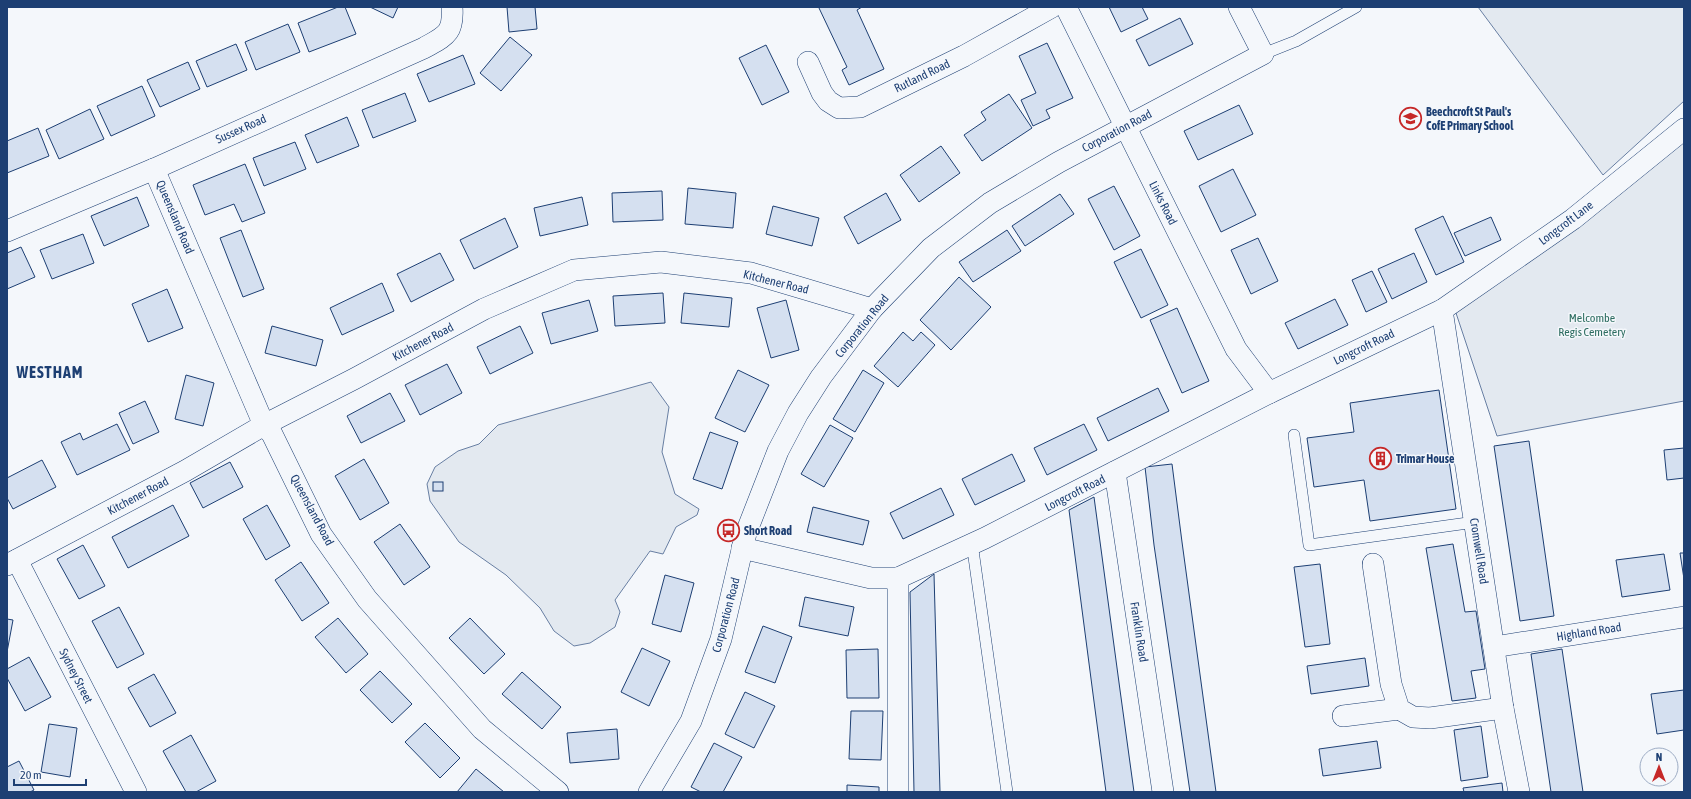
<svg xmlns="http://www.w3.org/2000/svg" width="1691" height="799" viewBox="0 0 1691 799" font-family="'Asap Condensed',sans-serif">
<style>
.green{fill:#e3e9f0;stroke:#687fa3}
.building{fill:#d5e0f0;stroke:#1d3f73}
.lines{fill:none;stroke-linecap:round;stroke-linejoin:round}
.lane-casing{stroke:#1d3f73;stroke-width:12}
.street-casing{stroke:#1d3f73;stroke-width:22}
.lane{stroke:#f4f7fb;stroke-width:11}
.street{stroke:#f4f7fb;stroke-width:21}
.labels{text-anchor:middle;stroke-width:3;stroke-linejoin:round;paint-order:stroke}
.street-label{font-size:12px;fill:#1d3f73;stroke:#f4f7fb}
.poi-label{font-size:12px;font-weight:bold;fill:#1d3f73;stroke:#f4f7fb;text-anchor:start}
.park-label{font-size:12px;fill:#2c6c60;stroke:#f4f7fb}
.district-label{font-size:16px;font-weight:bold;letter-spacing:1px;fill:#1d3f73;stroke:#f4f7fb}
</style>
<rect width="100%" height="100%" fill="#f4f7fb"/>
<g class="green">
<polygon points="1478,7 1684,7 1684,101 1603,175"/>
<polygon points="1684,138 1684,401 1497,436 1455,310"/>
<polygon points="651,382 669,407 662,452 675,494 699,509 697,515 676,527 663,554 650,551 615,600 620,612 615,627 590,643 574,646 554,631 540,608 506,575 459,542 430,501 427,484 435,467 458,451 479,444 498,425"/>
</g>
<g class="building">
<polygon points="338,7 345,7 356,34 309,52 298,23"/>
<polygon points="370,7 398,7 393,18"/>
<polygon points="507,7 535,7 537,29 509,32"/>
<polygon points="820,7 862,7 857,10 884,69 849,85 842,70 847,67 819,8"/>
<polygon points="1109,7 1142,7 1148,19 1121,32"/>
<polygon points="1180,18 1193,44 1149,66 1136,40"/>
<polygon points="288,24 300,52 256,70 245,42"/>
<polygon points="510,37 532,55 501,91 480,73"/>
<polygon points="1047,43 1073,98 1046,110 1050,118 1033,126 1021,100 1036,93 1019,56"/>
<polygon points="236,44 247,70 207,87 196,61"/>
<polygon points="766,45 789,92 762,105 739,58"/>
<polygon points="463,55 475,84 429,102 417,74"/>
<polygon points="188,62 200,89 160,107 147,80"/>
<polygon points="142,86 155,116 111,136 97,106"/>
<polygon points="405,93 416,121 373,138 362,110"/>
<polygon points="1009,94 1032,128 982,161 964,135 986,120 981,112"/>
<polygon points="1239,105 1253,134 1198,160 1184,131"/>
<polygon points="90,109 104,139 59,159 46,130"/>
<polygon points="347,117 359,146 317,163 305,135"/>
<polygon points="38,128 49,156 7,173 7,141"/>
<polygon points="295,142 306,169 264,186 253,158"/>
<polygon points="941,146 960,173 919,202 900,175"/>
<polygon points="245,164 265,213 242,222 234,204 205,215 193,185"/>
<polygon points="1233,169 1256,215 1221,232 1199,186"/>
<polygon points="1114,186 1140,236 1114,250 1088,199"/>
<polygon points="688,188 736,193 733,228 685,224"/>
<polygon points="662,191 663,220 613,222 612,193"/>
<polygon points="886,193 901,220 858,244 844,217"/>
<polygon points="1060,194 1074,214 1025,246 1012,226"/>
<polygon points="137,197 149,226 104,246 91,216"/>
<polygon points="582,197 588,225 540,236 534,208"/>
<polygon points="773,206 819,218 812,246 766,234"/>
<polygon points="1443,216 1464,262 1436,275 1415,229"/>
<polygon points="1491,217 1501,240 1465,256 1454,233"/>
<polygon points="505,218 518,247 474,269 460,240"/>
<polygon points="241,230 264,289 243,297 220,238"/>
<polygon points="1007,230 1021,251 973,282 959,262"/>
<polygon points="83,234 94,263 52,279 40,250"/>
<polygon points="1258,238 1278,281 1251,294 1231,250"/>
<polygon points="21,247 35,277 7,289 7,253"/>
<polygon points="1141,249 1168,305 1141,318 1114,262"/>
<polygon points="440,253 454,280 411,302 397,274"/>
<polygon points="1414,253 1427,282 1392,299 1378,269"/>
<polygon points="1372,271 1387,302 1366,312 1352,280"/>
<polygon points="959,277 991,307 951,350 920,320"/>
<polygon points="382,283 394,311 342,335 330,308"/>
<polygon points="167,289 183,328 148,342 132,304"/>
<polygon points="663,293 665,323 615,326 613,296"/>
<polygon points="684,293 732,298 729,327 681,323"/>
<polygon points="1335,299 1348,325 1298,349 1285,323"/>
<polygon points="589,300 598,331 551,344 542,313"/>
<polygon points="786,300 799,350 771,358 757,308"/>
<polygon points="1177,308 1209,381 1182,393 1150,320"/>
<polygon points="272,326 323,340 316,366 265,353"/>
<polygon points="520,326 533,353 490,374 477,347"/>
<polygon points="903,332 913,341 921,332 935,345 898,387 874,366"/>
<polygon points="447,364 462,393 420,415 405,385"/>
<polygon points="738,370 769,385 745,432 715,418"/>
<polygon points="863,370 884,383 855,432 833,419"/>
<polygon points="186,375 214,383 203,426 175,419"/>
<polygon points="1158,388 1169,411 1108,441 1097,418"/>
<polygon points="1439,390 1456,509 1370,521 1364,480 1314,487 1307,438 1354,432 1350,403"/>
<polygon points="390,393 405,421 361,443 347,416"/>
<polygon points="145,401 159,432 133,444 119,413"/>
<polygon points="117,424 130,450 77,475 61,442 80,433 83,440"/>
<polygon points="1084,424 1097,450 1047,475 1034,448"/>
<polygon points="830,425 853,438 824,487 801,474"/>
<polygon points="710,432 738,442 722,489 693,479"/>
<polygon points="1529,441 1554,616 1520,621 1494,446"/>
<polygon points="1684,448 1684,478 1667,480 1664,450"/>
<polygon points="1012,454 1025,481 975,505 962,479"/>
<polygon points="364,459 389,503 360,520 335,476"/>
<polygon points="42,460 56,487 13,509 7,498 7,478"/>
<polygon points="230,462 243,487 203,508 190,483"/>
<polygon points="1172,464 1182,542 1216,792 1190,792 1154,545 1145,467"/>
<rect x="433" y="482" width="10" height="9"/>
<polygon points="941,488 954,515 903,539 890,513"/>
<polygon points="1094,497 1120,690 1134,792 1106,792 1093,694 1069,510"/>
<polygon points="173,505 189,536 128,568 112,537"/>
<polygon points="267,505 290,546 266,560 243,519"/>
<polygon points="813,507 869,521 863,545 807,532"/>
<polygon points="400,524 430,567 404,585 374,542"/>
<polygon points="1453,544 1465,612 1476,611 1485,669 1471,671 1476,698 1452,701 1426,548"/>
<polygon points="83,545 105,586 79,599 57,559"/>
<polygon points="1680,553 1684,553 1684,579"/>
<polygon points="1664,554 1670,590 1622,597 1616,560"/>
<polygon points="301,562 329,603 302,621 275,580"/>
<polygon points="1320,564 1330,644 1305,647 1294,567"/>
<polygon points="934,574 940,792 914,792 910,592"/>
<polygon points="665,575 694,583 681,632 652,624"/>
<polygon points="805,597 854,607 848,636 799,626"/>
<polygon points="119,607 144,654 117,668 92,621"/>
<polygon points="338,618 368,654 346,673 315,637"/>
<polygon points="470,618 505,654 484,674 449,638"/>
<polygon points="7,619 13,620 7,652"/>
<polygon points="763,626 792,637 775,683 745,672"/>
<polygon points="642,648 670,661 649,706 621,692"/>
<polygon points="878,649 879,698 847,698 846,650"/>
<polygon points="1562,649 1583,792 1551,792 1531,654"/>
<polygon points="29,657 51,697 25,711 7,678 7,669"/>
<polygon points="1365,658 1369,686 1311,694 1307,666"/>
<polygon points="380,671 412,704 392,723 360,690"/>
<polygon points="522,672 561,707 542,729 502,694"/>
<polygon points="154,674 176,713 150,727 128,688"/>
<polygon points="1684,690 1684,730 1657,734 1651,694"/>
<polygon points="745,692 775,706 754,748 725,734"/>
<polygon points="851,711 883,711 881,760 849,759"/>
<polygon points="425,723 460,758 440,778 405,742"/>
<polygon points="49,724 77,728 70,777 41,772"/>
<polygon points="1481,726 1488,777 1461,781 1454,730"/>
<polygon points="617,729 619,759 570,763 567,733"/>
<polygon points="191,735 216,781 196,792 186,792 163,751"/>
<polygon points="1377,741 1381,768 1323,776 1319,749"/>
<polygon points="714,743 742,757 723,792 701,792 691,787"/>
<polygon points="19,761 34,790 30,792 7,792 7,767"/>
<polygon points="476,769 504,792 457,792"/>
<polygon points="1502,783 1503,792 1464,792 1463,788"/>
<polygon points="847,785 879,787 879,792 847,792"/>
</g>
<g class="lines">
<defs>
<g id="lane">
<polyline points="1263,54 1296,41 1356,7"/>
<polyline points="1294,435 1309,545 1475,522"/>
<polyline points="972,543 1007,792"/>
</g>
<g id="street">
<polyline points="1066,7 1236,349 1269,393"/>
<polyline points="808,62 822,93 828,101 839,108 860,107 964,56 1052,7"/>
<polyline points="154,169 264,425 272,434 321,534 367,599 482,729 558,792"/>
<path d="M7,231l147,-62 270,-121c21,-12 30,-14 28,-41"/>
<polyline points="1442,310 1503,708 1519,792"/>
<polyline points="1115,472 1163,792"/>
<polyline points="742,548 871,578 898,578"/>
<polyline points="17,560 136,792"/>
<polyline points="1373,564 1391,684 1399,709 1413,717 1430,718 1503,708"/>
<polyline points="7,565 185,471 264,425 354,379 484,309 574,270 661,262 751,273 872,309"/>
<polyline points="1494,647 1684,617"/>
<polyline points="1343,716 1399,709"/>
<polyline points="649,792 691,721 721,639 746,533 778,451 798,413 821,377 872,309 931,248 990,203 1059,162 1263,54 1239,7"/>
<polyline points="898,792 898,578 985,538 1269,393 1442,310 1573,219 1684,129"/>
</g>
</defs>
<use href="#lane" class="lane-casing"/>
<use href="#street" class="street-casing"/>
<use href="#lane" class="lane"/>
<use href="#street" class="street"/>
</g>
<defs>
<symbol id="school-ring" viewBox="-11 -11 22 22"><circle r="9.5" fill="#f4f7fb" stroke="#c62828" stroke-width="1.5"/><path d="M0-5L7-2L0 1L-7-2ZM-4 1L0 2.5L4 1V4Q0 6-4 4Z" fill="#c62828"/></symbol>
<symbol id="building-ring" viewBox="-11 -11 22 22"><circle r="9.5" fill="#f4f7fb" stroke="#c62828" stroke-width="1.5"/><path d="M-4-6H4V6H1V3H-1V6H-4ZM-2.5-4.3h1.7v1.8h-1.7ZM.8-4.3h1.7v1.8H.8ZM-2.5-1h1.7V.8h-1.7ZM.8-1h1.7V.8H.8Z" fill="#c62828"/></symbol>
<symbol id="bus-ring" viewBox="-11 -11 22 22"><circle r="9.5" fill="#f4f7fb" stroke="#c62828" stroke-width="1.5"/><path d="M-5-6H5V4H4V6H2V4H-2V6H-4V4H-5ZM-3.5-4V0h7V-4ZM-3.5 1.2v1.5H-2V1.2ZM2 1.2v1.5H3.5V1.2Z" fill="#c62828"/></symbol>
</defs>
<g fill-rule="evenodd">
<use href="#school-ring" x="1398" y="106" width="25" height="25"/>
<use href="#building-ring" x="1368" y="446" width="25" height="25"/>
<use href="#bus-ring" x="716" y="518" width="25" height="25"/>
</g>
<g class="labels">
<g class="street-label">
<text transform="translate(922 76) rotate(-26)" y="4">Rutland Road</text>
<text transform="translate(241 129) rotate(-24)" y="4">Sussex Road</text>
<text transform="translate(1117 131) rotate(-28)" y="4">Corporation Road</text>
<text transform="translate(1163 203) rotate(63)" y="4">Links Road</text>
<text transform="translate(175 217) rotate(67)" y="4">Queensland Road</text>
<text transform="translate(1566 223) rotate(-37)" y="4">Longcroft Lane</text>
<text transform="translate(776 282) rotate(14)" y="4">Kitchener Road</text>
<text transform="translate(862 326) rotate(-51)" y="4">Corporation Road</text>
<text transform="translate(423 342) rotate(-28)" y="4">Kitchener Road</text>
<text transform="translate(1364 347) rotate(-26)" y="4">Longcroft Road</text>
<text transform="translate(1075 493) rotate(-27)" y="4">Longcroft Road</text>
<text transform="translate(138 496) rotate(-28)" y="4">Kitchener Road</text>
<text transform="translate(312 510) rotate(62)" y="4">Queensland Road</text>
<text transform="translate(1479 551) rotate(81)" y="4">Cromwell Road</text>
<text transform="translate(726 615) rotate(-75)" y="4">Corporation Road</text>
<text transform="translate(1139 632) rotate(81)" y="4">Franklin Road</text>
<text transform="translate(1589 632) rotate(-9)" y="4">Highland Road</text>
<text transform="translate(76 676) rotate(63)" y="4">Sydney Street</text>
</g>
<g class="poi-label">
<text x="1426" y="116">Beechcroft St Paul's<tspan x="1426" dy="14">CofE Primary School</tspan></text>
<text x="1396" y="463">Trimar House</text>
<text x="744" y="535">Short Road</text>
</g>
<g class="park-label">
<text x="1592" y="322">Melcombe<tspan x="1592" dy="14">Regis Cemetery</tspan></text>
</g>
<g class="district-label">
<text x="50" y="378">WESTHAM</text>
</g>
</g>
<rect width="1691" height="799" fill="none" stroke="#1d3f73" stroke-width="16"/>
<g transform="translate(1659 767)"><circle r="19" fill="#f4f7fb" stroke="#9eadc5"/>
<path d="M0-3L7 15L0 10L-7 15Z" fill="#c62828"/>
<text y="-6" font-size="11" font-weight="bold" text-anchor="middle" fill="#1d3f73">N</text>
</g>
<path d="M14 779v6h72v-6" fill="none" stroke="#1d3f73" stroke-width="2"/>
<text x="20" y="779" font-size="12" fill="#1d3f73" stroke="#f4f7fb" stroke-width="3" paint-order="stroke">20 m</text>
</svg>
